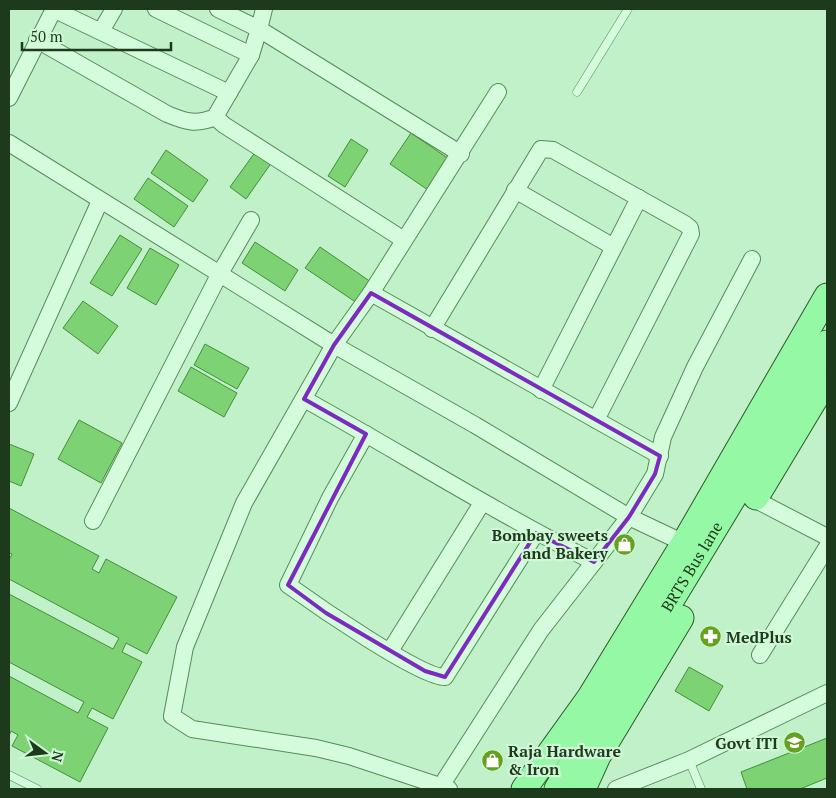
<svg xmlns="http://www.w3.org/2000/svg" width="836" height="798" viewBox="0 0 836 798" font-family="'PT Serif',serif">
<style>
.building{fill:#7dd373;stroke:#458d3a}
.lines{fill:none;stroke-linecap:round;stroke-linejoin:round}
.lane-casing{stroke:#568c57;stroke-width:9}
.street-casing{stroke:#568c57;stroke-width:18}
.primary-casing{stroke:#2e592b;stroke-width:27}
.lane{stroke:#d4fbdb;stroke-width:8}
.street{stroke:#d4fbdb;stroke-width:16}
.primary{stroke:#94f8a4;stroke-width:25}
.marked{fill:none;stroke:#7b2cbf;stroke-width:4;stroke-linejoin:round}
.labels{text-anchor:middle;stroke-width:4.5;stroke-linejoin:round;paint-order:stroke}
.poi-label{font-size:16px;font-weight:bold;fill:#1d3a1c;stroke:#d0f8d7;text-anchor:end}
.street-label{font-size:16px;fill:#1d3a1c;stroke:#d0f8d7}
</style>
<rect width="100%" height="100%" fill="#c0f1c8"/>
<g class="building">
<polygon points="411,133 449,159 428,190 390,164"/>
<polygon points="351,139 368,150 345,187 328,176"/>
<polygon points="166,150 208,180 193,202 151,173"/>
<polygon points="256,151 272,162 246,199 230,187"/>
<polygon points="148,178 188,206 174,227 134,199"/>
<polygon points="120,235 142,249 112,296 90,283"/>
<polygon points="255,242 298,270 285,291 242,263"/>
<polygon points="320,247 371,282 357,303 305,268"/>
<polygon points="150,248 179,265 156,305 127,288"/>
<polygon points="83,301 118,326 98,354 63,328"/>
<polygon points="205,344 249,368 237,389 194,365"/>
<polygon points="191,367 237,393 224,417 178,391"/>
<polygon points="79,420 122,443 101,483 58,459"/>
<polygon points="9,444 34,454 21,486 9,481"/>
<polygon points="9,508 99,556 92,569 99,573 106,559 177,597 147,654 126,643 122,652 142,662 113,719 92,708 87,717 108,728 80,782 12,746 18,735 11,731 9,736 9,676 78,713 84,702 9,662 9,594 113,649 119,638 9,579 9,560 12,554 9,553"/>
<polygon points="689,667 723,686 709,711 675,691"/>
<polygon points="827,738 827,778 800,789 747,789 741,772"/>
</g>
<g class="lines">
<defs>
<g id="lane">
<polyline points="577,92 628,9"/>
<polyline points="689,760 701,789"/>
<polyline points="9,775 37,789"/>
</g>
<g id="street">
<polyline points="53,9 229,93"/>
<polyline points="156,9 251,55"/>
<polyline points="218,9 259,29 264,9"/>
<polyline points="101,31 114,9"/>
<path d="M37,40l130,74c19,8 30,11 48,3l36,-62 8,-26 202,125"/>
<polyline points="9,98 54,9"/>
<polyline points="215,117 224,125 404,240"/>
<polyline points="9,143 334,345 475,425 629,517 684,543"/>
<polyline points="515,190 612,246"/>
<polyline points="371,293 660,456"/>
<polyline points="432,329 541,149 553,150 685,224 690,228 691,234 596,420"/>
<polyline points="541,390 639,198"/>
<path d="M304,399c97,54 191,113 290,163"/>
<polyline points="9,403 100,201"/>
<path d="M366,434l-36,64 -42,87c25,18 133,93 157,92l91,-144"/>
<polyline points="754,499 827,537"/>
<polyline points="93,521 219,275 251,220"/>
<polyline points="390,651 482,503"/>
<polyline points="760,655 827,547"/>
<polyline points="441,786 541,630 629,517 655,474 663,437 695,367 752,259"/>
<polyline points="449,789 349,756 316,748 192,729 172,716 185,647 244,503 334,345 371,293 498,92"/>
<polyline points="616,789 689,760 827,693"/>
</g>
<g id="primary">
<polyline points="756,497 827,379"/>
<polyline points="524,789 590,697 684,543 827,296"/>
<path id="s1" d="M557,789l270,-446"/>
<polyline points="583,789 598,756 681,618"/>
</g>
</defs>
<use href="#lane" class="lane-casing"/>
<use href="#street" class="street-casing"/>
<use href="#primary" class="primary-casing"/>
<use href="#lane" class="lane"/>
<use href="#street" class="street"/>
<use href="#primary" class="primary"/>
</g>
<path class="marked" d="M371,293l289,163 -5,18 -26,43 -35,45 -58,-29 -91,144 -20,-6 -99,-58 -38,-28 78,-151 -62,-35 30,-54z"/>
<defs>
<symbol id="shop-disc" viewBox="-11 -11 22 22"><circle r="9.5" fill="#65a021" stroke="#d0f8d7"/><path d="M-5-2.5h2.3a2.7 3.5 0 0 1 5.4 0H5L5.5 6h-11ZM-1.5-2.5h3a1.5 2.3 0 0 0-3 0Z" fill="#fff"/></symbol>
<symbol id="pharmacy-disc" viewBox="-11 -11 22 22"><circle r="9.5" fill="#65a021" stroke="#d0f8d7"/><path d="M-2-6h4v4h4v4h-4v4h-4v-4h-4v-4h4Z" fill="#fff"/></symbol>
<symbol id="university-disc" viewBox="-11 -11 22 22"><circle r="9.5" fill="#65a021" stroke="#d0f8d7"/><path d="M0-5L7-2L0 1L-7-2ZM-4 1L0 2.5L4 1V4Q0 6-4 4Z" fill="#fff"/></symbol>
</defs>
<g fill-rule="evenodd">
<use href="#shop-disc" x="612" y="532" width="25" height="25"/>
<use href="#pharmacy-disc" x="698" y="624" width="25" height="25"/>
<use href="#university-disc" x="782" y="730" width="25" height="25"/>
<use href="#shop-disc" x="480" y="748" width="25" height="25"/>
</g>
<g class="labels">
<g class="poi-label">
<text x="608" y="541">Bombay sweets<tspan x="608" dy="18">and Bakery</tspan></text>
<text x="726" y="643" text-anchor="start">MedPlus</text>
<text x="778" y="749">Govt ITI</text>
<text x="508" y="757" text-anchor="start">Raja Hardware<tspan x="508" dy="18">&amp; Iron</tspan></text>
</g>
<g class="street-label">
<text dy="6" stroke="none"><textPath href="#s1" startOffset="260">BRTS Bus lane</textPath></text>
</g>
</g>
<rect width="836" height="798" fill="none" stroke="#1d3a1c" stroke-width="20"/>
<g transform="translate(45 753) rotate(105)" stroke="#d0f8d7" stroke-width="4" paint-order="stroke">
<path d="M0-4L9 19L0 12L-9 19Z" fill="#1d3a1c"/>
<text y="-8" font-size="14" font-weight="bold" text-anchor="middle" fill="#1d3a1c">N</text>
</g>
<path d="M22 42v8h149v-8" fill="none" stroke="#1d3a1c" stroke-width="2.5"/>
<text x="30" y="42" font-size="15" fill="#1d3a1c" stroke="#d0f8d7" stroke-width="4" paint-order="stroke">50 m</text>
</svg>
